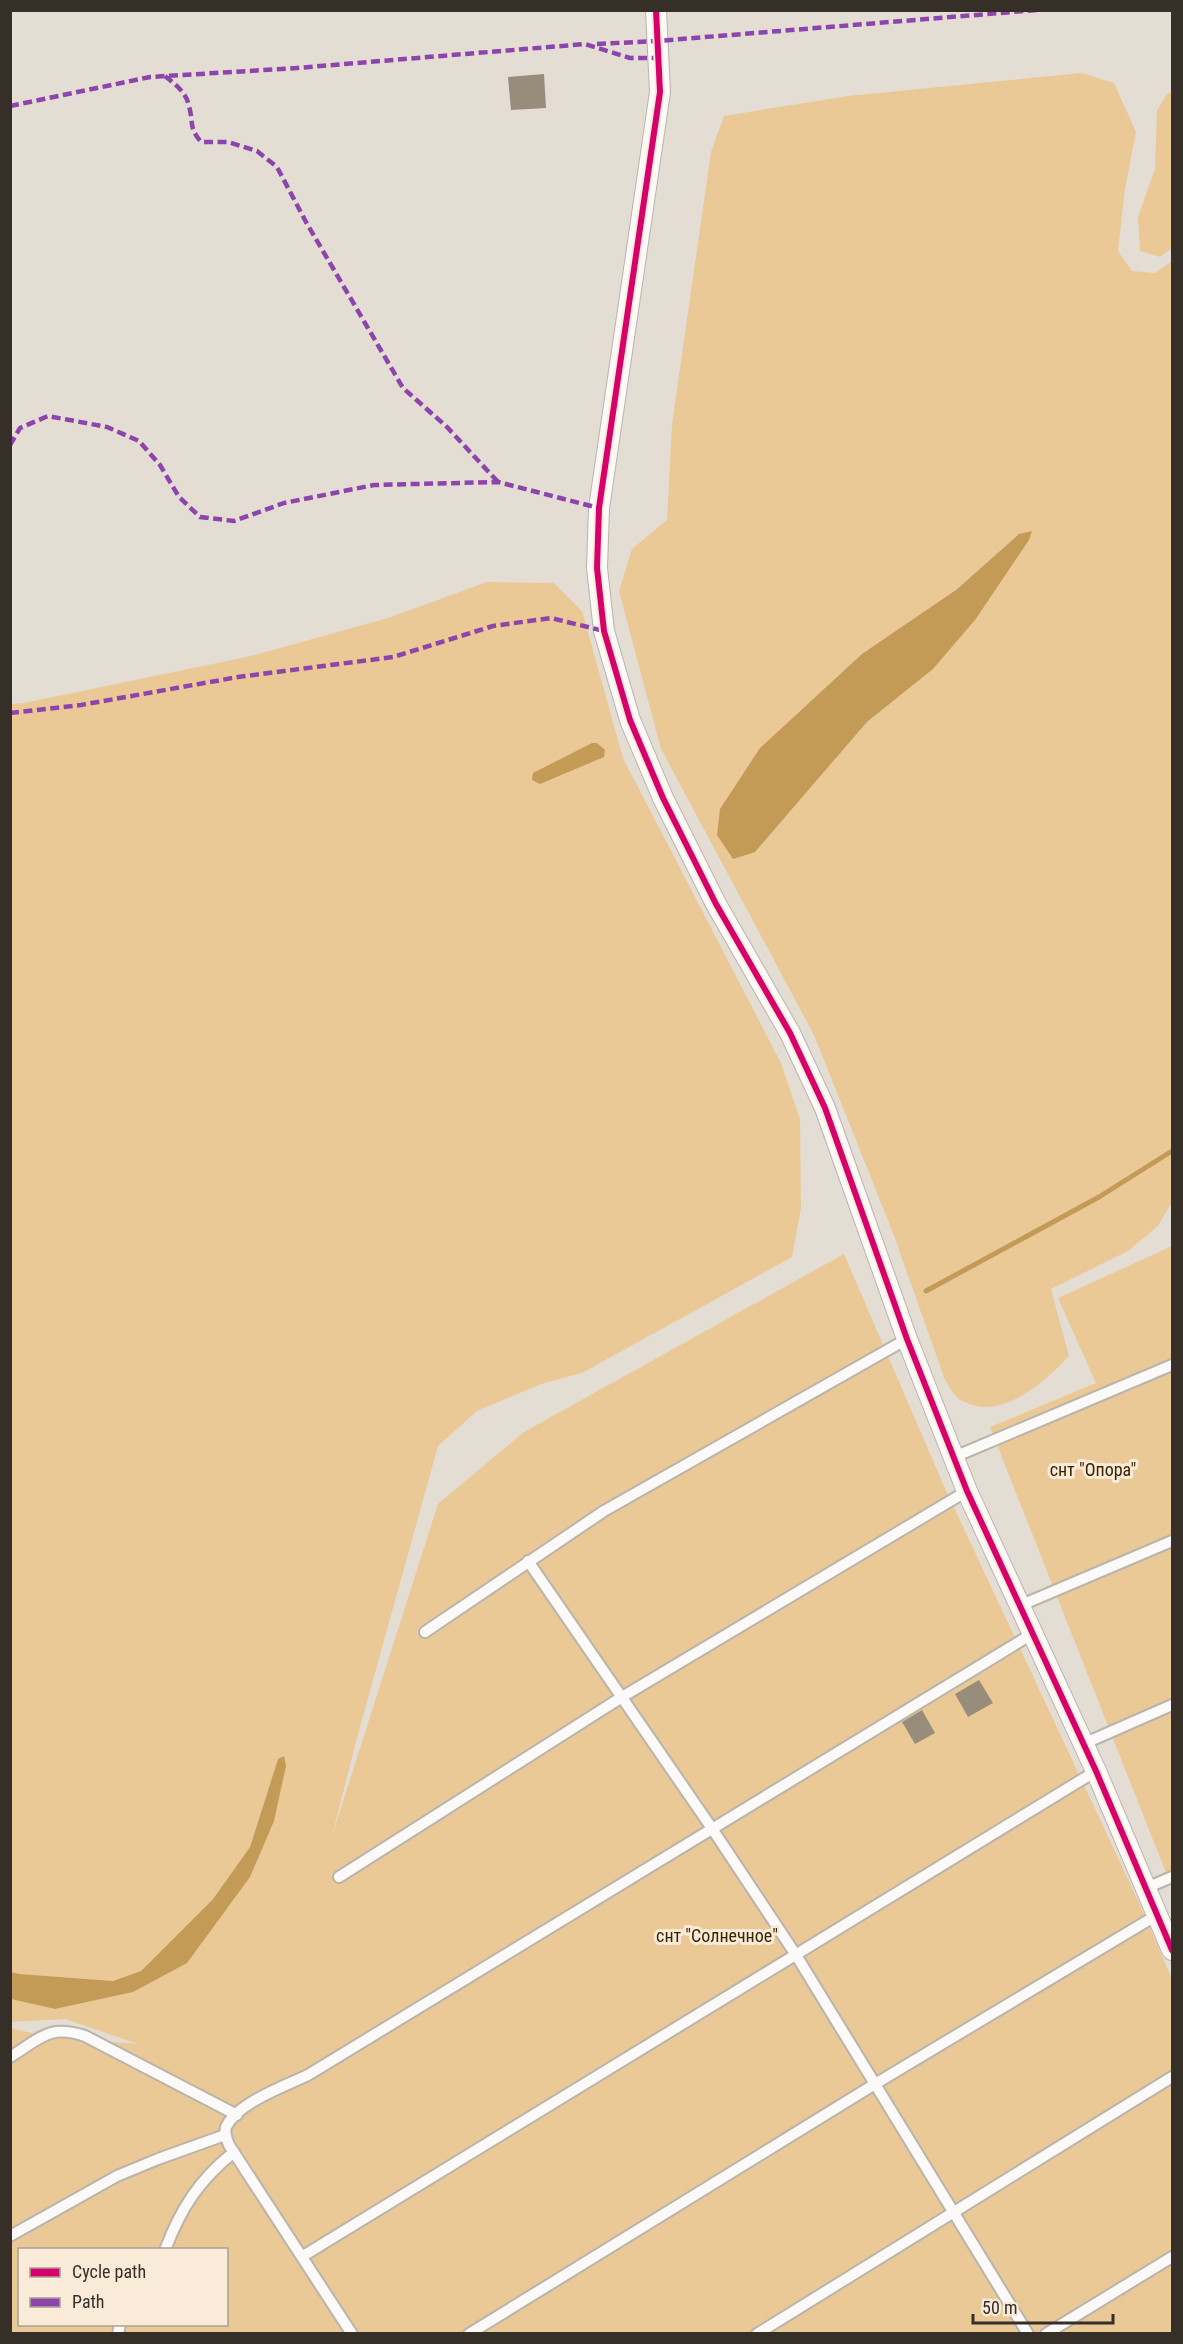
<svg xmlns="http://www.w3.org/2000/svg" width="1183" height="2344" viewBox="0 0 1183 2344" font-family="'Roboto Condensed',sans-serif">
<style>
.green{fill:#ebc996;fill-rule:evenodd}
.water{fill:#c39b56}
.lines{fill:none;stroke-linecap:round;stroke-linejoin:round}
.stream{stroke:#c39b56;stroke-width:5}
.building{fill:#988d7a}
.service-casing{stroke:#b9b4ac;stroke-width:14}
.minor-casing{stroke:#b9b4ac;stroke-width:22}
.service{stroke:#fbfaf8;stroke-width:10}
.minor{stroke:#fbfaf8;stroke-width:20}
.quiet{stroke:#8e44ad;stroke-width:4.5;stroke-dasharray:9 4.5;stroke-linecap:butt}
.cycleway-casing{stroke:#f9ebd8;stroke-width:10}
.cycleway{stroke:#d6006c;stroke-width:6}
.labels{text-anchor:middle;stroke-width:6;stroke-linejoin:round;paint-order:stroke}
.park-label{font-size:18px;fill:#3a2400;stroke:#f9ebd8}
</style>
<rect width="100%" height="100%" fill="#e4ddd3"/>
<g class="green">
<path d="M1082,73l32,10 22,49 -11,57 -7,62 14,20 23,2 17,-12v941l-14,24 -30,25 -77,38 18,67c-25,27 -71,68 -110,43 -6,-4 -10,-13 -14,-19l-52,-147 -79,-198 -153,-286 -42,-158 13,-42 35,-29 5,-96 39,-272 13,-36 124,-20zM1019,534l-44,86 -42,49 -66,53 -112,130 201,-262z"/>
<polygon points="1172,92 1172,248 1160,257 1140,251 1138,217 1155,169 1157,110 1167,94"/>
<path d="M487,582l67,1 28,28 41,147 158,305 19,56 1,89 -9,49 -210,116 -41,11 -64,27 -39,35 -81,292 -25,98 106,-332 86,-72 320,-178 100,232 197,421 31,72v354h-1161v-305l33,8 94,8 -73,-25 -54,3v-23l44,10 78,-17 117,-115 28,-118 -28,88 -37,52 -72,72 -28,10 -93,-7 -9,-2 -1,-1268 14,-1 227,-47 137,-38zM20,2250h206v74h-206z"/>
<polygon points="1172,1246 1172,1888 990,1427 1096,1383 1058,1298"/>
</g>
<g class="water">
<polygon points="1032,531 1029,540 975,620 933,669 867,722 755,852 733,859 717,835 720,809 760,748 862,654 956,590 1019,534"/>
<polygon points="592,743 597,743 605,750 604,757 540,784 532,780 533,773"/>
<polygon points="284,1756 286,1766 274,1821 250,1877 187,1963 133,1992 55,2009 11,1999 11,1972 20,1974 113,1981 141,1971 213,1899 250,1847 278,1759"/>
</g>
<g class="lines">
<polyline class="stream" points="926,1291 1099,1197 1172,1151"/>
</g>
<g class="building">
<polygon points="544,74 546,108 511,110 508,77"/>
<polygon points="979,1680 993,1703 968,1717 955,1694"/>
<polygon points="922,1710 935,1733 915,1744 902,1722"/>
</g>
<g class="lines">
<defs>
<g id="service">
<polyline points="954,1457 1172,1365"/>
<polyline points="528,1561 711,1827 796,1955 1028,2334"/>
<polyline points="1019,1606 1172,1541"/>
<polyline points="425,1632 604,1511 907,1339"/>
<polyline points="1083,1744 1172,1705"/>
<polyline points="339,1877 622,1697 967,1491"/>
<polyline points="1146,1888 1172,1877"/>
<path d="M10,2057c31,-19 39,-33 75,-21l152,79"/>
<polyline points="10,2236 117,2176 158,2159 225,2135"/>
<path d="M165,2250c16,-42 34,-70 69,-98"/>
<polyline points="303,2256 1096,1771"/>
<polyline points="118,2334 120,2324"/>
<path d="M352,2334l-123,-189c-2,-5 -5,-12 -3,-18 11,-24 59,-41 82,-52l724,-441"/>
<polyline points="469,2334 875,2084 1157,1915"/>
<polyline points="757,2334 1172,2077"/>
<polyline points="1046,2334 1172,2257"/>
</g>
<polyline id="minor" points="656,10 660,92 599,508 597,568 604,631 630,720 663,798 716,904 790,1033 825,1108 907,1339 967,1491 1096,1771 1172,1950"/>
</defs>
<use href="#service" class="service-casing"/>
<use href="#minor" class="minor-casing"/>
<use href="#service" class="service"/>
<use href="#minor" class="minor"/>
<g class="quiet">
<polyline points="597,44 657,41 1037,10"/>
<path d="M165,76c11,9 21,16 24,30 5,18 -1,20 12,36h27l29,9 20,16 29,55 97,166 44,39 51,55"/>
<polyline points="10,106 150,77 297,68 585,44 630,58 658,58"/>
<polyline points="10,445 20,428 48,416 107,427 139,441 160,465 179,497 200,517 234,521 284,503 374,485 498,482 599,508"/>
<polyline points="10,713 81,705 238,677 393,657 493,626 551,618 604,631"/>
</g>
<defs>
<polyline id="cycleway" points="656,10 660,92 599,508 597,568 604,631 630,720 663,798 716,904 790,1033 825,1108 907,1339 967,1491 1096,1771 1172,1950"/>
</defs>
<use href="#cycleway" class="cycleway-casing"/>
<use href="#cycleway" class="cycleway"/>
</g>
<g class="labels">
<g class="park-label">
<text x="1093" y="1476">снт "Опора"</text>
<text x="717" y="1942">снт "Солнечное"</text>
</g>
</g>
<rect width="1183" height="2344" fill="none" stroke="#352f28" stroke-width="24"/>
<rect x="18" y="2248" width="210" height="78" fill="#f9ebd8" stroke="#aba092" stroke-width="1.5"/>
<rect x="30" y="2268" width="30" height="9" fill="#d6006c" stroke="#aba092" stroke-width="1.5"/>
<text x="72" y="2278" font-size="18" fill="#352f28">Cycle path</text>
<rect x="30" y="2298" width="30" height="9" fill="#8e44ad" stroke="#aba092" stroke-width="1.5"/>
<text x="72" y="2308" font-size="18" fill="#352f28">Path</text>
<path d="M973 2314v9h140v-9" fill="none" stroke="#352f28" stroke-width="3"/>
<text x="982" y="2314" font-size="18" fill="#352f28" stroke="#f9ebd8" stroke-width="4.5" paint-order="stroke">50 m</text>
</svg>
